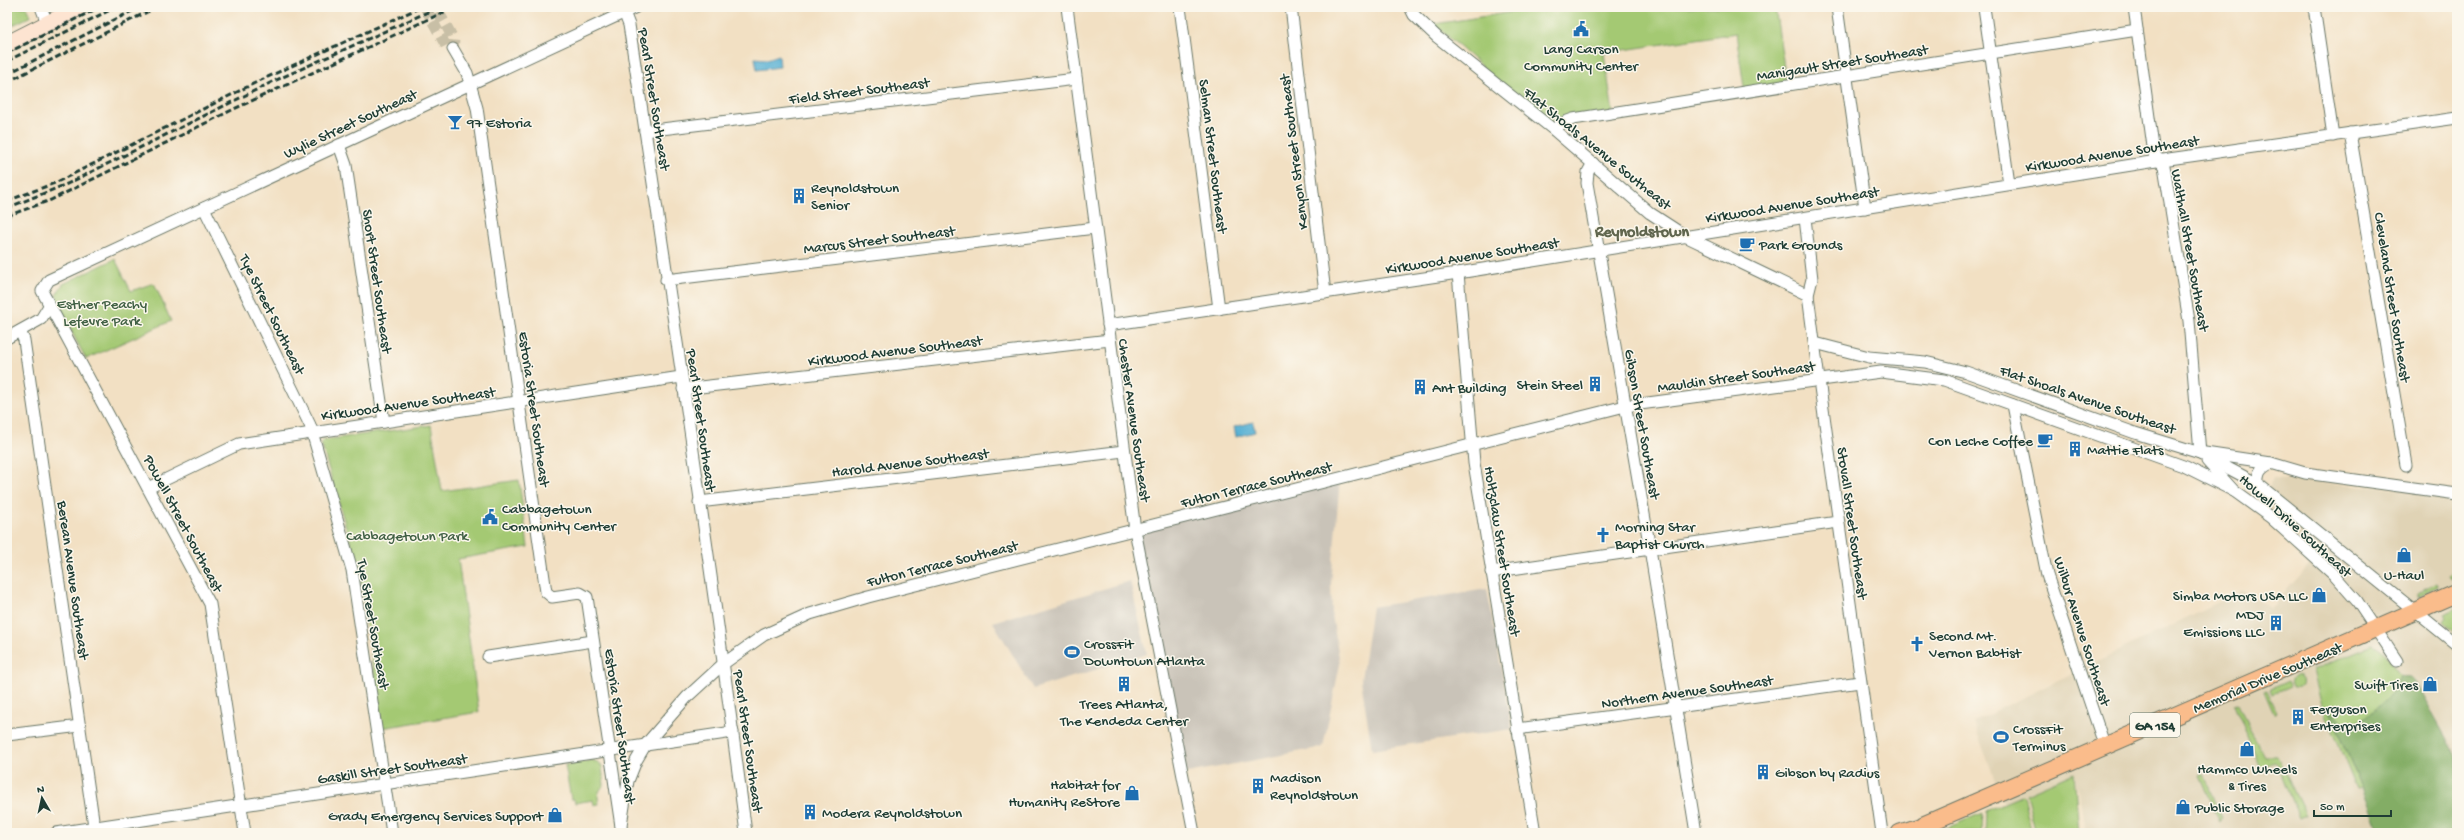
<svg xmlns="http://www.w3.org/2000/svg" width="2464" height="840" viewBox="0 0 2464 840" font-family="'Gochi Hand',sans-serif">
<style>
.built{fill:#e0d3b5}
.industrial{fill:#c9c3b8}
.green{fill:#a4c973;stroke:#628354}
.forest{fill:#83ad65;stroke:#51754c}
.water{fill:#55afd3;stroke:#3a7684}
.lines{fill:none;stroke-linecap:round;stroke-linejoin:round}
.minor-tunnel{stroke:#c8bfa6;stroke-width:11;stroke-dasharray:11 5.5;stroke-linecap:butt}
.minor-casing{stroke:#697666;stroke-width:13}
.secondary-casing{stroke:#697666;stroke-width:18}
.primary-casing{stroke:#697666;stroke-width:19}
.minor{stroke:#fff;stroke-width:11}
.secondary{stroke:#fde4d1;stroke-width:16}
.primary{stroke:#fabc8b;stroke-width:17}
.rail{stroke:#1f3d34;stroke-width:3;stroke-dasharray:6 3;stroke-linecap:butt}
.labels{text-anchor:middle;stroke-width:3;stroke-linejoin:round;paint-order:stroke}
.shield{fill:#fbf7ec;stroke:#61756b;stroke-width:1}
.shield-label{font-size:14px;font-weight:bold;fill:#1f3d34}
.poi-label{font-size:15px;fill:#1f3d34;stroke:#fbf7ec;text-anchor:start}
.street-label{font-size:15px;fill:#1f3d34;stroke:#fbf7ec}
.park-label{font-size:15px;fill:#406044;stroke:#fbf7ec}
.neighbourhood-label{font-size:16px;font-weight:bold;fill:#60664e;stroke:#fbf7ec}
</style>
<rect width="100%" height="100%" fill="#fbf7ec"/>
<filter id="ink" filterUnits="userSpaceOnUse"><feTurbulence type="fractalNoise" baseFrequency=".025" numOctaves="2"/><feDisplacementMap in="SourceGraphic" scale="8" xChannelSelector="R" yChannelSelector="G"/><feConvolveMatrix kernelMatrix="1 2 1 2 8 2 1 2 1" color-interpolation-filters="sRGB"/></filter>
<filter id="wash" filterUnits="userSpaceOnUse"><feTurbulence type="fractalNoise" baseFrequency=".012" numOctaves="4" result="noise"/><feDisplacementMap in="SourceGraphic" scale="16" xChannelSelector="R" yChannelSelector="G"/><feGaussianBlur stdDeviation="0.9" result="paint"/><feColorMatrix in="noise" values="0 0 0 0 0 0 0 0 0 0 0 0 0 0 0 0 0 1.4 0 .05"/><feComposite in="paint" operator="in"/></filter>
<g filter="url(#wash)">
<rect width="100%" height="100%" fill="#f2e0c3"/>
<polygon class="built" points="2273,478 2457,494 2457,833 2087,833 2074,773 2004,803 1973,722 2243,590 2270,608 2315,559 2259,509"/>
<g class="industrial">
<polygon points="1340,479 1331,584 1332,615 1340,664 1323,747 1182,774 1136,530"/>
<polygon points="1130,581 1147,654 1033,689 993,622"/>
<polygon points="1487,589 1512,729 1372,750 1361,680 1372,607"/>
</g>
<g class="green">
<polygon points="10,7 27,7 31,16 7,28 7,12"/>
<polygon points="1546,7 1775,7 1787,88 1745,94 1736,33 1604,53 1613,113 1545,123 1434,24"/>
<polygon points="115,259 131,291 154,283 171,321 86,359 58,306 56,295 63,284"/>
<polygon points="431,425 442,491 519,480 528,547 458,559 479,712 382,728 358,568 321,443 324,440"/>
<polygon points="2454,555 2457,555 2457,576 2451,579 2449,575 2455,572"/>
<polygon points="2437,583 2438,587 2418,597 2418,594"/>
<polygon points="2457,608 2457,635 2444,621 2447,617 2445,614"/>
<polygon points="2373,645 2381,650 2400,675 2394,692 2368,716 2349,728 2329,709 2362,789 2357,790 2320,699 2313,670"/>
<circle cx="2297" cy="682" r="5.5"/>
<polygon points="2288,681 2291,687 2272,694 2270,689"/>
<polygon points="2267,690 2277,712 2274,714 2264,691"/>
<polygon points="2238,703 2249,728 2265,756 2277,756 2306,816 2299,819 2277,765 2274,762 2261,768 2234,704"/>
<path d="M593,760l9,6 2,19c-6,6 -7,11 -5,19l-5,1 -1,-5 -18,3 -1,-4h-3l-6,-34z"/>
<polygon points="2074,773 2079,833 2036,833 2026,794"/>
<polygon points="2204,773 2222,818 2220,822 2200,775"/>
<polygon points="2023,795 2032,833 1985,833 1986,811"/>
<polygon points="1982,813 1981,833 1935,833"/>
</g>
<polygon class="forest" points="2400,675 2411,676 2457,757 2457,833 2380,833 2329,707 2349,728 2368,716 2394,692"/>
<g class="water">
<polygon points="779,55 780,67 757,70 755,58 767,59"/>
<polygon points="1253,422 1255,432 1236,437 1234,427"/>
</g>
</g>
<g filter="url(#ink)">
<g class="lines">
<polyline class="minor-tunnel" points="425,7 446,46 453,49 454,40 436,7"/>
<defs>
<g id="minor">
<polyline points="41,7 47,23"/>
<polyline points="1067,7 1135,530 1194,833"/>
<polyline points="1180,7 1219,309"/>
<polyline points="1291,7 1325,293"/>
<polyline points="1410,7 1414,15 1437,37 1554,130 1650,213 1687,237 1808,295"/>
<polyline points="1837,7 1865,208"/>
<polyline points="1984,7 2009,184"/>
<polyline points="2134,7 2154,154 2164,166 2189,321 2200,453"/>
<polyline points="2314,7 2333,136"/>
<path d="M624,12l5,13c41,269 82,538 117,808"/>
<polyline points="453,49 467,73 477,108 546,592 552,597 580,593 587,597 622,833"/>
<polyline points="1554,130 1562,123 1573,119 2137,30"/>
<polyline points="645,131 1076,79"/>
<polyline points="2350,133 2406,465"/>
<polyline points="339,145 346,165 384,422"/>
<polyline points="1593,163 1588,172 1587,183 1650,549 1696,833"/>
<polyline points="204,208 310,425 352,570 392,833"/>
<polyline points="1805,218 1812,279 1808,295 1819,380 1882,833"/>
<polyline points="1458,273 1474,463 1535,833"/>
<polyline points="666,280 1095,228"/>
<polyline points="1108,325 1458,273 2169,159 2457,118"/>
<polyline points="20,331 24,340 95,833"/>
<polyline points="7,338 41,319 49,306"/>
<polyline points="1815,343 1869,357 1925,362 1966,372 2135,433 2200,453 2258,484 2457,645"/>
<polyline points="683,389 1110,340"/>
<polyline points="2013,405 2047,575 2105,747"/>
<polyline points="2205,453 2271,463 2305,473 2457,494"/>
<polyline points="2207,461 2234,491 2270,517 2334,575 2357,601 2397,661"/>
<path d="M2258,484c-1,-12 3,-16 13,-21"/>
<polyline points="148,488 239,444 681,377"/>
<polyline points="699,502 1124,451"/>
<polyline points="1491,572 1838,522"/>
<polyline points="488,657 593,641"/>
<polyline points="1517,729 1860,682"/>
<polyline points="7,735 80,726"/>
<polyline points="621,825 628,781 636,761 646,744 687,697 723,664 764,635 810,614 868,597 1625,406 1881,372 1944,380 2186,467 2234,491"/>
<polyline points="56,833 733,732"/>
<polyline points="245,833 210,604 42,291 49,280 636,7"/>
</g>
<polyline id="secondary" points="7,44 80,7"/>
<polyline id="primary" points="1900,833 1919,827 1972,804 2457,593"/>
</defs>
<use href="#minor" class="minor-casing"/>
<use href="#secondary" class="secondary-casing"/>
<use href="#primary" class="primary-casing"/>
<use href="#minor" class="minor"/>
<use href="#secondary" class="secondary"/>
<use href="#primary" class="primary"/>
<g class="rail">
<polyline points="7,53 100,7"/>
<polyline points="7,61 116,7"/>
<polyline points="7,74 140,7"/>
<polyline points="7,82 157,7"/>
<polyline points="7,201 55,183 259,81 421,7"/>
<polyline points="7,208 67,184 272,82 439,7"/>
<polyline points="7,216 51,200 234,109 455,7"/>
</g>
</g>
</g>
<defs>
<symbol id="civic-bare" viewBox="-9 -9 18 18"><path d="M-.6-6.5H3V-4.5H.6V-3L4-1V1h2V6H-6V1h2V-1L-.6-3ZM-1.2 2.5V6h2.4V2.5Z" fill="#1f6fb2" stroke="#fbf7ec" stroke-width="2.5" paint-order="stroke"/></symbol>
<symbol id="bar-bare" viewBox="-9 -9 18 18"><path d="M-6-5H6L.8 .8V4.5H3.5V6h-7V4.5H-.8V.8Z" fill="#1f6fb2" stroke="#fbf7ec" stroke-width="2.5" paint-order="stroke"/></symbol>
<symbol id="building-bare" viewBox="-9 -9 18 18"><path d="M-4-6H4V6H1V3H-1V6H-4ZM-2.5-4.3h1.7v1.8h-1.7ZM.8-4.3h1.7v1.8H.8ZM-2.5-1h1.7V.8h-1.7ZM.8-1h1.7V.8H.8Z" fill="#1f6fb2" stroke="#fbf7ec" stroke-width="2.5" paint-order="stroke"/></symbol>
<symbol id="cafe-bare" viewBox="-9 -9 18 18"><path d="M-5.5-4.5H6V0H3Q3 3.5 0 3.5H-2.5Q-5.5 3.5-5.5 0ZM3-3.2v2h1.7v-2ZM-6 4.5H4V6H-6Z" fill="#1f6fb2" stroke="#fbf7ec" stroke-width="2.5" paint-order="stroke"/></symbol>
<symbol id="church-bare" viewBox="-9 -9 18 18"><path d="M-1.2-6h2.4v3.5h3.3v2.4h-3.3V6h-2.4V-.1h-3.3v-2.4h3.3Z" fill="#1f6fb2" stroke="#fbf7ec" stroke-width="2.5" paint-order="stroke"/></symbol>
<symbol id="shop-bare" viewBox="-9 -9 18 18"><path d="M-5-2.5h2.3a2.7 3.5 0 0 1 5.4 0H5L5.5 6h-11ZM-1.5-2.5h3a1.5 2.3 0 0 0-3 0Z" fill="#1f6fb2" stroke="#fbf7ec" stroke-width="2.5" paint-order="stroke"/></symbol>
<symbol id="stadium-bare" viewBox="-9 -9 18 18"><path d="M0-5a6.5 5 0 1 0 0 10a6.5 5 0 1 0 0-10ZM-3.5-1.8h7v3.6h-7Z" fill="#1f6fb2" stroke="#fbf7ec" stroke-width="2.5" paint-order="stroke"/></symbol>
</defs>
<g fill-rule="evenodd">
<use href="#civic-bare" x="1570" y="18" width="22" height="22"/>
<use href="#bar-bare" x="444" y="111" width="22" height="22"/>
<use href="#building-bare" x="788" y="185" width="22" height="22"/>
<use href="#cafe-bare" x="1736" y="233" width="22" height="22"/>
<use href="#building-bare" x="1584" y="373" width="22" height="22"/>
<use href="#building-bare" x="1409" y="376" width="22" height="22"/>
<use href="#cafe-bare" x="2034" y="429" width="22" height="22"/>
<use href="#building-bare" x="2064" y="438" width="22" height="22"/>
<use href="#civic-bare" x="479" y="506" width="22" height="22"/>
<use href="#church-bare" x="1592" y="524" width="22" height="22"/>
<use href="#shop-bare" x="2393" y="544" width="22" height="22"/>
<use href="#shop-bare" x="2308" y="584" width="22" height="22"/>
<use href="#building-bare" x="2265" y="612" width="22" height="22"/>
<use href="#church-bare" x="1906" y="633" width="22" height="22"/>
<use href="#stadium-bare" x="1061" y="641" width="22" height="22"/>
<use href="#building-bare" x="1113" y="673" width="22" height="22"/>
<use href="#shop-bare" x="2419" y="673" width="22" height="22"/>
<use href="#building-bare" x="2287" y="706" width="22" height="22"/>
<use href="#stadium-bare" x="1990" y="726" width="22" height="22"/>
<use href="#shop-bare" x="2236" y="738" width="22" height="22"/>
<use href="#building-bare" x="1752" y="761" width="22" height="22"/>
<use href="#building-bare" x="1247" y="775" width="22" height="22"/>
<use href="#shop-bare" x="1121" y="782" width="22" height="22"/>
<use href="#shop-bare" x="2172" y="796" width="22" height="22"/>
<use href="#building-bare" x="799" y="801" width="22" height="22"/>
<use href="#shop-bare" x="544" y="804" width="22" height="22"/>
</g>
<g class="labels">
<rect class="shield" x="2130" y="713" width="50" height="24" rx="3"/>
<g class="shield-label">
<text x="2155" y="730">GA 154</text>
</g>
<g class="poi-label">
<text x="1581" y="53" text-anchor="middle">Lang Carson<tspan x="1581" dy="17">Community Center</tspan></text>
<text x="467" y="127">97 Estoria</text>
<text x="811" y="192">Reynoldstown<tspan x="811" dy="17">Senior</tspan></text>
<text x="1759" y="249">Park Grounds</text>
<text x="1583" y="389" text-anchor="end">Stein Steel</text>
<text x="1432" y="392">Ant Building</text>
<text x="2033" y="445" text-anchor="end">Con Leche Coffee</text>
<text x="2087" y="454">Mattie Flats</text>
<text x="502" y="513">Cabbagetown<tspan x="502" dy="17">Community Center</tspan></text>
<text x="1615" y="531">Morning Star<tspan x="1615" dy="17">Baptist Church</tspan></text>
<text x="2404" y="579" text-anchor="middle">U-Haul</text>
<text x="2307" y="600" text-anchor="end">Simba Motors USA LLC</text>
<text x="2264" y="619" text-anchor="end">MDJ<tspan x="2264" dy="17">Emissions LLC</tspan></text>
<text x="1929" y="640">Second Mt.<tspan x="1929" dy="17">Vernon Babtist</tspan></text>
<text x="1084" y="648">CrossFit<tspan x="1084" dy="17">Downtown Atlanta</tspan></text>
<text x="2418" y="689" text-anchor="end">Swift Tires</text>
<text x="1124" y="708" text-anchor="middle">Trees Atlanta,<tspan x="1124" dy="17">The Kendeda Center</tspan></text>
<text x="2310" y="713">Ferguson<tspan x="2310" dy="17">Enterprises</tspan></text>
<text x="2013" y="733">CrossFit<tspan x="2013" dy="17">Terminus</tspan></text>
<text x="2247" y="773" text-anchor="middle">Hammco Wheels<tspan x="2247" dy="17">&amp; Tires</tspan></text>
<text x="1775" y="777">Gibson by Radius</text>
<text x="1270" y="782">Madison<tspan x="1270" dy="17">Reynoldstown</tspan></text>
<text x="1120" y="789" text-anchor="end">Habitat for<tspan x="1120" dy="17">Humanity ReStore</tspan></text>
<text x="2195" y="812">Public Storage</text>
<text x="822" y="817">Modera Reynoldstown</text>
<text x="543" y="820" text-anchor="end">Grady Emergency Services Support</text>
</g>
<g class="street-label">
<text transform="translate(1842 62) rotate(-9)" y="5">Manigault Street Southeast</text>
<text transform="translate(859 90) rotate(-7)" y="5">Field Street Southeast</text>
<text transform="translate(655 99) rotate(81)" y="5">Pearl Street Southeast</text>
<text transform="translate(350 123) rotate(-25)" y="5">Wylie Street Southeast</text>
<text transform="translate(1598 148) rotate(39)" y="5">Flat Shoals Avenue Southeast</text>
<text transform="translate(1293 152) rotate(-97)" y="5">Kenyon Street Southeast</text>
<text transform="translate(2112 153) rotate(-9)" y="5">Kirkwood Avenue Southeast</text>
<text transform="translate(1214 156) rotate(83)" y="5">Selman Street Southeast</text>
<text transform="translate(1792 204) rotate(-9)" y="5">Kirkwood Avenue Southeast</text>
<text transform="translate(879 239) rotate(-7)" y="5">Marcus Street Southeast</text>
<text transform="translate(2191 250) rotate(80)" y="5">Walthall Street Southeast</text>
<text transform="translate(1472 255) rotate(-9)" y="5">Kirkwood Avenue Southeast</text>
<text transform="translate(378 281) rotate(82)" y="5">Short Street Southeast</text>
<text transform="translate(2393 297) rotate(81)" y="5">Cleveland Street Southeast</text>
<text transform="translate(273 314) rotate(64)" y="5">Tye Street Southeast</text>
<text transform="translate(895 350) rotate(-7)" y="5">Kirkwood Avenue Southeast</text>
<text transform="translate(1736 376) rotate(-8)" y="5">Mauldin Street Southeast</text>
<text transform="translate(2088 399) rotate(19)" y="5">Flat Shoals Avenue Southeast</text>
<text transform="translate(408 403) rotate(-8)" y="5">Kirkwood Avenue Southeast</text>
<text transform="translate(535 409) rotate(82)" y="5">Estoria Street Southeast</text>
<text transform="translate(702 420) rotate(82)" y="5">Pearl Street Southeast</text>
<text transform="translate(1135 420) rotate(82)" y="5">Chester Avenue Southeast</text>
<text transform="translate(1643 424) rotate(80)" y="5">Gibson Street Southeast</text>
<text transform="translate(910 462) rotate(-7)" y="5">Harold Avenue Southeast</text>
<text transform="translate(1256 484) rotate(-14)" y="5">Fulton Terrace Southeast</text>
<text transform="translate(184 523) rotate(62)" y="5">Powell Street Southeast</text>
<text transform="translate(1853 523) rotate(82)" y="5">Stovall Street Southeast</text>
<text transform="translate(2296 525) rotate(42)" y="5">Howell Drive Southeast</text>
<text transform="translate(1503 551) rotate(81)" y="5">Holtzclaw Street Southeast</text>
<text transform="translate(942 563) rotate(-14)" y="5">Fulton Terrace Southeast</text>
<text transform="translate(74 580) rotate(82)" y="5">Berean Avenue Southeast</text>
<text transform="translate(374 624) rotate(80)" y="5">Tye Street Southeast</text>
<text transform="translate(2083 631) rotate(72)" y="5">Wilbur Avenue Southeast</text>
<text transform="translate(2267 677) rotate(-23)" y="5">Memorial Drive Southeast</text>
<text transform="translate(1687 691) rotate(-8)" y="5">Northern Avenue Southeast</text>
<text transform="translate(621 726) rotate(82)" y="5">Estoria Street Southeast</text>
<text transform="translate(749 741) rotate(82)" y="5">Pearl Street Southeast</text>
<text transform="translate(392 768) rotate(-8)" y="5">Gaskill Street Southeast</text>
</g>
<g class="park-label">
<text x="102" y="308">Esther Peachy<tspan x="102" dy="17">Lefevre Park</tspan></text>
<text x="407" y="540">Cabbagetown Park</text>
</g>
<g class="neighbourhood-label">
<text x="1642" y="236">Reynoldstown</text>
</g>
</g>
<rect width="2464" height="840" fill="none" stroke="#fbf7ec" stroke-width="24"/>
<g transform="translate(42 798) rotate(351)" stroke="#fbf7ec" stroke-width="3" paint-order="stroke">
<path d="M0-3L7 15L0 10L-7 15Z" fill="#1f3d34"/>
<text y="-6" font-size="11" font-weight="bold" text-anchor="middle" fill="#1f3d34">N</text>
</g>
<path d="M2314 810v6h77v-6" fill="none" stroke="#1f3d34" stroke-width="2"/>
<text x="2320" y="810" font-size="12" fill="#1f3d34" stroke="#fbf7ec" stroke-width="3" paint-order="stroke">50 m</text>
</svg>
